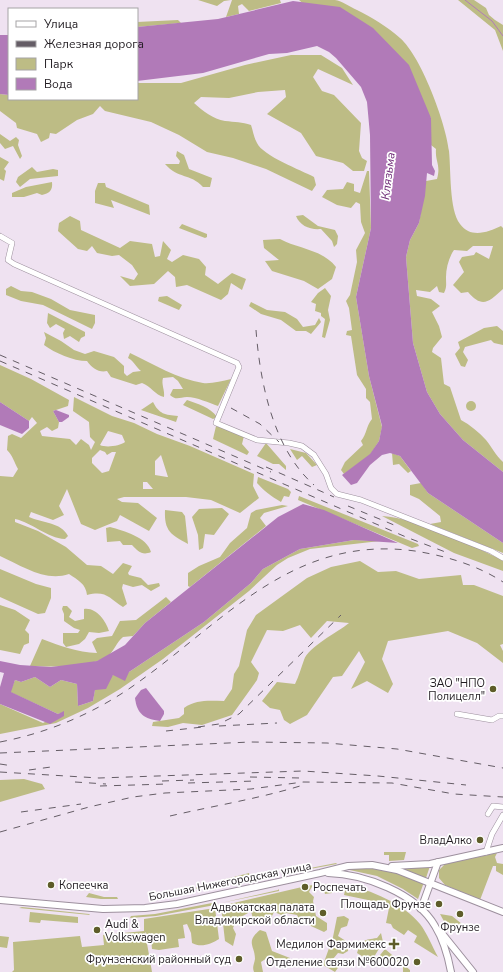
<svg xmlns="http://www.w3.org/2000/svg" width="503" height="972" viewBox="0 0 503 972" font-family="'Nunito Sans',sans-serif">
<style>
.green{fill:#bdbc85;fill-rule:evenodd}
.water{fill:#b17ab8}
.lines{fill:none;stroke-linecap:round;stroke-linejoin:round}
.stream{stroke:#b17ab8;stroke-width:1}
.minor-casing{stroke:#9d909e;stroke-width:6}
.major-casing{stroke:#9d909e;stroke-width:8}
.minor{stroke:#fff;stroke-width:5}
.major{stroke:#fff;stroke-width:6}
.rail{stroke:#655d66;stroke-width:1;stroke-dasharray:7 7;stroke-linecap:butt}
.poi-dot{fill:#5e5d29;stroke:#fff;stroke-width:1.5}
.labels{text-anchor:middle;stroke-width:3.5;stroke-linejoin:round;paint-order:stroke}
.poi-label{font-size:11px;fill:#211c21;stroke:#fff;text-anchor:end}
.street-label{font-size:11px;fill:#211c21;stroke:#fff}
.water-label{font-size:12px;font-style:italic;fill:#6d2a76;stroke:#fff}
</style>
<rect width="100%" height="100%" fill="#efe2f1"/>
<g class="green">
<polygon points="198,0 231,0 224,1 217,6"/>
<polygon points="232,0 280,0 281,3 249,11 242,4 238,6 239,14 226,17"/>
<path d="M299,0c11,0 25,0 36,0 7,1 15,7 22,10 14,7 31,17 43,28 21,18 46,85 49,113 2,18 0,59 11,73 11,15 28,8 41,2l2,2v61c-15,14 -21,19 -35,3l-7,1 -8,-8 11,-13 -5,-10 3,-5 12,-2 2,-3 13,7 4,-13h-20l-6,5 -13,-1c-5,7 -8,18 -8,27 0,7 1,10 -2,16l-5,-1 -2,-6 -7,6 -14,-2 1,6 14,3 9,7 -8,6 7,14 3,11 -9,11 -1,4 9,6 3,26 6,3 11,33c9,5 18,12 25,20 6,7 9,15 17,22v10l-40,-32 -23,-26 -13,-22 -14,-49 -7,-86 4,-17 9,-17 7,-42 11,-2c4,-15 -2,-17 -1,-30l-5,-4v-27z"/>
<polygon points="458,0 474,0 486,8 489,15 495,20 503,25 503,51 495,30"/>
<polygon points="178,20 181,23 137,27 137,22"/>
<path d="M291,55h30l21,13 11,17 -35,-16 -5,8 9,14 12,4 27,28 -2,28 3,7 5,3 -3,10h-11l-10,-8 -27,-7 -15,-23 -34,-19 19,-17 -1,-7 -27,2 -29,6 -28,-1 -7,6c9,8 19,16 31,18 10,1 17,1 26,4 2,6 3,13 6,18 6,13 44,27 57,34l2,8 -4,6 -46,-22 -33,-11 -26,-6 -28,-17 -28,-13 -46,-11 -5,-5 -7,8 -16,6 -21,14 -6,-1 -1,5 -8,4 -4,-8 -20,-6 -1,-5 -16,-12v-17l9,1v4h128v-16h44l64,-18z"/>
<polygon points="0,134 10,141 16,137 19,140 18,145 22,156 20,159 13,146 5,149 0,143"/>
<path d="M177,151l7,4 5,14 23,9 -2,9h-7c-13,-14 -25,-8 -38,-23h14l1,-3 -4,-5z"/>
<polygon points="0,157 9,162 4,169 6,171 4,181 0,179"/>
<polygon points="32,167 37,172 53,169 58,170 58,176 30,179 20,187 16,182 18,177"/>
<path d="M367,171h2l2,57 -15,69 13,79 13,51 -3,14 -9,14 -26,19 -3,-4 4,-8 18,-17 -2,-4c6,-7 5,-15 11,-22l-2,-17 -4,-4v-9l-9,-14 -6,-39 -5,-1 1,-4 5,-1 -3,-22 -3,-7 4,-6 7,-33 -1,-12 9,-17 -4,-11 -1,-18 -4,-2 -5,6 -14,-3 -15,-8 5,-7 16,-1 4,-7 7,2v7l6,2z"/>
<path d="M52,182c1,9 -3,11 -10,13l-5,-2 -13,4h-12v-4l14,-6z"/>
<polygon points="98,183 105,183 106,187 149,205 150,215 111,200 114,208 95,203 95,191"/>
<path d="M303,215l15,11 17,4 3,6 -1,8 -3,3 -2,-6 -11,-12c-11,1 -21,-3 -25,-13z"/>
<polygon points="70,216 80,221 81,230 120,248 130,241 152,244 155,257 160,256 163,241 171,250 167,259 172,262 183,255 199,259 206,267 205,275 218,284 232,273 246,279 242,290 231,283 228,294 221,300 187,285 176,287 175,277 168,271 154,284 130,286 120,276 134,280 138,274 132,265 119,255 112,256 97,253 92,246 87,251 78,249 58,231 59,223"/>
<polygon points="182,224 207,234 207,237 205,238 179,228"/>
<path d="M280,239c18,10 42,10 56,28l-4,12 -14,10 -14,-8 -32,-10 -7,-10 14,-1 -15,-12 -1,-8z"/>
<polygon points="11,286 21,291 32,292 51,299 70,310 95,315 95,323 92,329 43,305 21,301 6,295 6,289"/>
<polygon points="325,288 331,296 328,310 330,320 325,338 322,337 325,319 321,316 321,313 315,311 316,304 311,302 318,293"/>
<polygon points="167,296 182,305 179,310 158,301 159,297"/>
<polygon points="251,302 267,310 285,312 297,319 303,327 315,325 319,318 321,322 311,334 306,331 296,331 281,320 261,314 249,306"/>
<polygon points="48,313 85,332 85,336 81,338 79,342 70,336 64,339 63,333 65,329 56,324 50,328 47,323"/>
<polygon points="497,326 503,331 503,345 494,343 491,340 465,347 463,352 468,360 465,367 461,366 455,354 460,348 458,342 484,328"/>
<path d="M44,332l17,9 13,9 11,4 9,-3 20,6 10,9v7l3,3 6,-4 8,-1c-5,-4 -7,-10 -13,-13l2,-5c23,11 48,26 73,30 8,1 19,-2 28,-4l-13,27c-9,-3 -21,-9 -31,-9 -7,0 -11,4 -17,-2l3,-6h10l-5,-8 -5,-4 -10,1c-2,6 2,12 1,19 -9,-2 -13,-11 -22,-14l-6,2 -25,-8 -4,-6c-8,2 -15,-3 -20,-10 -14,0 -32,-8 -43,-16l2,-7z"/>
<path d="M0,365l31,14 38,21 -1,6 -15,5 6,11 -1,6 -6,3 -5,-4 -7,4 2,5 28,3 6,6 5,-6 8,6 2,5 4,-8 -5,-5 -1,-15 -16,-11 1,-14 38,19 22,7 23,11 33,12 64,28 -1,12 6,12 -19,15 -29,-13 -25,-3h-62l-7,2 5,3 16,1 19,15 -8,13 -29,-16 -3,6 -22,9 -14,-6 -14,-35 -8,17 5,9 -11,5 -22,-8 -2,5c13,6 32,5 39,19l-3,3c-18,-1 -32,-16 -50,-20v3l23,9 28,16 21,18 14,1 12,8 10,-11 9,3 -4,7 1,2 12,3 7,7 11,-2 1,3 -9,5 -9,-6 -9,2 -10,-3 -1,4 5,16 -4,3c-14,-9 -17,-17 -36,-12 -1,-11 -9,-15 -18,-21 -24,8 -47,-8 -69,-18v-80l13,1 5,-8c-4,-7 -5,-13 -11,-19l1,-14 4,-2 9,4 16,-15 -5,-6 -3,4 -29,-19zM108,431l14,4 3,7c-5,4 -19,6 -25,3zM100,450l5,2 2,3 5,-3h4l-7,19 -7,2 -10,-10v-5zM161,455l7,22h-1l-12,-2v-14zM143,482h4l6,7h-10z"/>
<path d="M187,400c11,4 23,7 30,17l-4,2 -30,-14z"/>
<circle cx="471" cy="406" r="5"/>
<path d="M153,402c6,12 12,13 25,14l-2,6 -35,-12z"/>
<polygon points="216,426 244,436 242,444 249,452 247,455 213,439"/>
<polygon points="266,443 286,466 286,470 279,464 273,464 257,456"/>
<polygon points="290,449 306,453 317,465 312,467 302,456 297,460"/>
<polygon points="392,453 400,456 411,471 408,473 399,464 393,465"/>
<path d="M258,477l30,12 3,3 -2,5 -5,-1 -3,6c-10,-6 -17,-11 -24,-19z"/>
<polygon points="421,483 428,493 503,543 503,553 430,524 441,522 440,516 419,499 410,495 410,485"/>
<polygon points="299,496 418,544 419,546 412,548 298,500"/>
<polygon points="282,505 288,506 264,513 260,518 266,526 190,587 188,586 188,573 199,566 220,557 230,543 247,528 251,513 256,510"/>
<polygon points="222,508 229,514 214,535 205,534 203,548 199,550 198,535 192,517 199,509"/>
<path d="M165,510l17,2 3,4 3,28c-17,-9 -24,-13 -23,-34z"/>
<path d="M382,516c39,3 83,27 119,43l2,1v11l-49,-18z"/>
<path d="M110,527c14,4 37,10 41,25 -9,4 -13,-1 -19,-7h-9l-3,-4 -13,1 -1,-14z"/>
<polygon points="354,540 380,541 310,549 288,558 277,565 249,591 163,659 120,689 88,708 56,723 0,734 0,704 43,723 64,712 58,714 10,692 15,680 21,682 35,677 50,687 61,680 77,684 78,706 93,701 95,689 113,675 129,672 204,622 251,583 263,569 300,549"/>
<path d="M360,561l18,11 18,-1 23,8 42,-4 2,10h11l29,11v48l-3,1 3,6v12l-26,-20 -29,-12 -60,10 -6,18 11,25 -5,9 -21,-12 -16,8 14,-27 -6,-11 -17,25 -9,1 -26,38 -17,9 -6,-4 -4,-10 -10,-2 -8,-7 15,-19 18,2c4,-8 6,-16 9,-24 4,-13 34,-28 45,-37l-22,-2 -16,17 -11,-13 -17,6 -16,-1 -16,32 8,11 -2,7 -25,35 -30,10 -19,-2 -15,4 -16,-1 1,-4 26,-4 5,-4v-6c13,-9 25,-7 40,-7l8,-12 2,-15 5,-8 8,-36 9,-15 51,-37 24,-11z"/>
<polygon points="0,569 36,584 51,588 51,598 45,613 38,614 0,597"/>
<path d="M166,597l5,5 -26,21 -12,13 -10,1c-7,6 -8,12 -13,17 -13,14 -62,13 -80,12l12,-27c18,7 35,13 55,14l-5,-11 5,-4 15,-2 8,-15 16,-1z"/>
<polygon points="0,605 15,610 30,620 25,630 29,634 29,643 24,645 20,654 0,650"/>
<path d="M63,606h4l5,5 -3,6 6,4 9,-2v-10c12,-2 22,12 25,22l-10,2 -10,-1 -4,7 -6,5 -13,3 -3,-4v-10h15l2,-3 -6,-2 -10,-7v-7l-2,-5z"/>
<polygon points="24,779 42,784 45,789 0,802 0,780"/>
<polygon points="384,852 406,852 404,860 389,861 389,855 384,855"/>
<polygon points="497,853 495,857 497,863 503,864 503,875 496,871 496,866 493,866 480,900 445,885 439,878 439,870 445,864"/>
<polygon points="336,863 337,864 299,871 300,870"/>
<polygon points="430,866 426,878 400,869 401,868"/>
<polygon points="363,868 392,871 424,882 418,899 403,889 377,876 345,869"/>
<polygon points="249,873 250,877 196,889 196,887"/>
<polygon points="322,884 329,884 330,888 333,888 332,893 325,894"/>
<polygon points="313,885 309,892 314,897 313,901 316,916 327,923 327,930 324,932 300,921 297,915 286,913 284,916 274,912 268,924 253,919 251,911 248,910 248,913 237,919 233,928 236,934 233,946 225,941 221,906 302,887 303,889 307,888 306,886"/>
<path d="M346,886c23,2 59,19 74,38 7,9 12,22 18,33l-24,-15 3,-6 -9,-6 -4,5 -11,-7 -2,-4 -5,-1 3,-15 -2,-4 -43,-9z"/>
<polygon points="279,889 279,891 221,903 278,890"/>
<polygon points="89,893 104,897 117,897 118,899 101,899 86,897"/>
<polygon points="212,903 215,905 156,916 130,918 131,916 155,914"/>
<polygon points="22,907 89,914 90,915 19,908"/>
<path d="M215,908l4,31c-8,5 -18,9 -27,4l-1,-10 -4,-9 -4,1 2,13 -7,1 1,8 -20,3 -7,-1 -1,-11 -6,-6 7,40h-140l2,-2 -1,-28 67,-6 2,11 22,-2 -1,-10 41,-4v-12z"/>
<polygon points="30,912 78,917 78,923 41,920 40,923 29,922"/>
<polygon points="440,914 452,916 462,924 451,934"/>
<polygon points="344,916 349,919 347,926 341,928 338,936 349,943 348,951 343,954 338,953 333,959 340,965 335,972 323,965 333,937 337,917"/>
<path d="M260,930l6,2 6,19 18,7 -1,4 -22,-4 -6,4 2,10h-9c-2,-5 0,-7 1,-13 0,-13 -10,-17 5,-29z"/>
<path d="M381,933l2,9 -12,20 -3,1v-3l-11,-7c5,-14 7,-13 20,-15z"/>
<polygon points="0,936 9,937 7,948 0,947"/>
<polygon points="385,949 410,970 410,972 403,972 403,967 386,959 378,963 376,960"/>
</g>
<g class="water">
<polygon points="293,1 340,7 373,28 409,65 431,118 432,165 435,171 434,176 427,173 425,196 419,223 410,240 406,257 413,343 427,392 440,414 463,440 503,472 503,543 428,493 400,456 390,453 382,455 370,465 357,483 351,485 342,475 370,454 379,441 382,426 369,376 356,297 371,228 370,135 367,102 361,87 336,58 329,52 317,46 287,53 269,54 203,73 137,81 137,27 218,19"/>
<polygon points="0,35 9,35 9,95 0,94"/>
<polygon points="0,402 29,421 29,428 22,434 0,425"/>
<polygon points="56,410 69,415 69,417 62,422 59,422 53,411"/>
<polygon points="303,504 324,510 398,543 354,540 300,549 263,569 251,583 204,622 129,672 125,681 113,675 106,689 95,690 93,701 78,706 77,684 61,680 50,687 35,677 21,682 15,680 11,692 58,714 64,711 64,716 50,724 0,704 0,687 4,673 0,672 0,661 20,665 51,667 97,661 125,645 145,623 278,517"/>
<path d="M146,688l18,23v3l-4,7c-16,-2 -23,-7 -25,-23l6,-8z"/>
</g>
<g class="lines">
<polyline class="stream" points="465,0 492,21 503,36"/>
<defs>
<g id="minor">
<polyline points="0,236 12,243 8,260 14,264 237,363 239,367 216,423 257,440 289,443 302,446 314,455 326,474 331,488 337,494 361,500 491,551 503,558"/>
<polyline points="457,714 492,720 499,716 503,716"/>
<polyline points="488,814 493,806 503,807"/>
<polyline points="486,852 492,834 503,815"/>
</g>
<g id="major">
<polyline points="392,866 430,864 503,848"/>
<path d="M328,873c36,1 88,20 107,53 8,13 13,30 16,46"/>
<polyline points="0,900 103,909 145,908 177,904 320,873 348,866 372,865 397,870 503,912"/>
<polyline points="421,909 438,862"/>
<polyline points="440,931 473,972"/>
</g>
</defs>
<use href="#minor" class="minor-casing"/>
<use href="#major" class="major-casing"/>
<use href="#minor" class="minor"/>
<use href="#major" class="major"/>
<g class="rail">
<path d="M256,330c4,52 17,119 58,155"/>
<polyline points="0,355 271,472"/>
<polyline points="0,361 406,537 448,553"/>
<polyline points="231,408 260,424 279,442"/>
<polyline points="266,467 334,497"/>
<polyline points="348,506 394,525"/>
<polyline points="219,726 277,723"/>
<polyline points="198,727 219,724 239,714 341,615"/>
<polyline points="166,731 203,727"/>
<path d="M0,742c47,-9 93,-28 133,-56 90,-63 159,-152 282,-135 31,5 62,14 88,31"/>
<polyline points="0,753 251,742 327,743 397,749 503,768"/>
<polyline points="0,764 13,766"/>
<polyline points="29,770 51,767"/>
<polyline points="0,772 99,778 303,771 378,776 466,785"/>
<polyline points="250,777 300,778"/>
<polyline points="162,781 194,780"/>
<polyline points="75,782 106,784"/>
<polyline points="188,783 256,781"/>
<polyline points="100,786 168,784"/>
<polyline points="21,812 81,804"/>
<path d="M170,816c43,-10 87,-17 130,-30"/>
<polyline points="0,832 89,807 133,797 165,793 251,789 303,782 392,783 454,794 503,797"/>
</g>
</g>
<g class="poi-dot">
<circle cx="493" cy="689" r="4"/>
<circle cx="480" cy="840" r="4"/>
<circle cx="51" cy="885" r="4"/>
<circle cx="305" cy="887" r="4"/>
<circle cx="439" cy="904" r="4"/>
<circle cx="323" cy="913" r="4"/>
<circle cx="460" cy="914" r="4"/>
<circle cx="97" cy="930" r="4"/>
<path d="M392 938h4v4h4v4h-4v4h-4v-4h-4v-4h4z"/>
<circle cx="239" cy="959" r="4"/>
<circle cx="417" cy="962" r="4"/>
</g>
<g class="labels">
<g class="poi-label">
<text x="485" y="687">ЗАО "НПО<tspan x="485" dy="13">Полицелл"</tspan></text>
<text x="472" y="844">ВладАлко</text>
<text x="59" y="889" text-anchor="start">Копеечка</text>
<text x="313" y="891" text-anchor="start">Роспечать</text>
<text x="431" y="908">Площадь Фрунзе</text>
<text x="315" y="911">Адвокатская палата<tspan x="315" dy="13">Владимирской области</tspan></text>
<text x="105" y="928" text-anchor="start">Audi &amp;<tspan x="105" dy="13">Volkswagen</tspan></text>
<text x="460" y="931" text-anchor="middle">Фрунзе</text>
<text x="386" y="948">Медилон Фармимекс</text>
<text x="231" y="963">Фрунзенский районный суд</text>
<text x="409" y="966">Отделение связи №600020</text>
</g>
<g class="street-label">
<text transform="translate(230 881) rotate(-11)" y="4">Большая Нижегородская улица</text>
</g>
<g class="water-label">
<text transform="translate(388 176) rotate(-83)" y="4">Клязьма</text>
</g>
</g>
<rect x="8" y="8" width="130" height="92" fill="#ffffff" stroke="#a6a4a6"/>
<rect x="16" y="21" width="20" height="6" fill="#ffffff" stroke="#a6a4a6"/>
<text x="44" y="28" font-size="12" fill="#211c21">Улица</text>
<rect x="16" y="41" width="20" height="6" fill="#655d66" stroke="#a6a4a6"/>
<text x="44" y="48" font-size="12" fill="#211c21">Железная дорога</text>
<rect x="16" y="58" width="20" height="12" fill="#bdbc85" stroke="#a6a4a6"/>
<text x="44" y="68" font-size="12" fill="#211c21">Парк</text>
<rect x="16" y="78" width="20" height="12" fill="#b17ab8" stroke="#a6a4a6"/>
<text x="44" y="88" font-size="12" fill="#211c21">Вода</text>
</svg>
